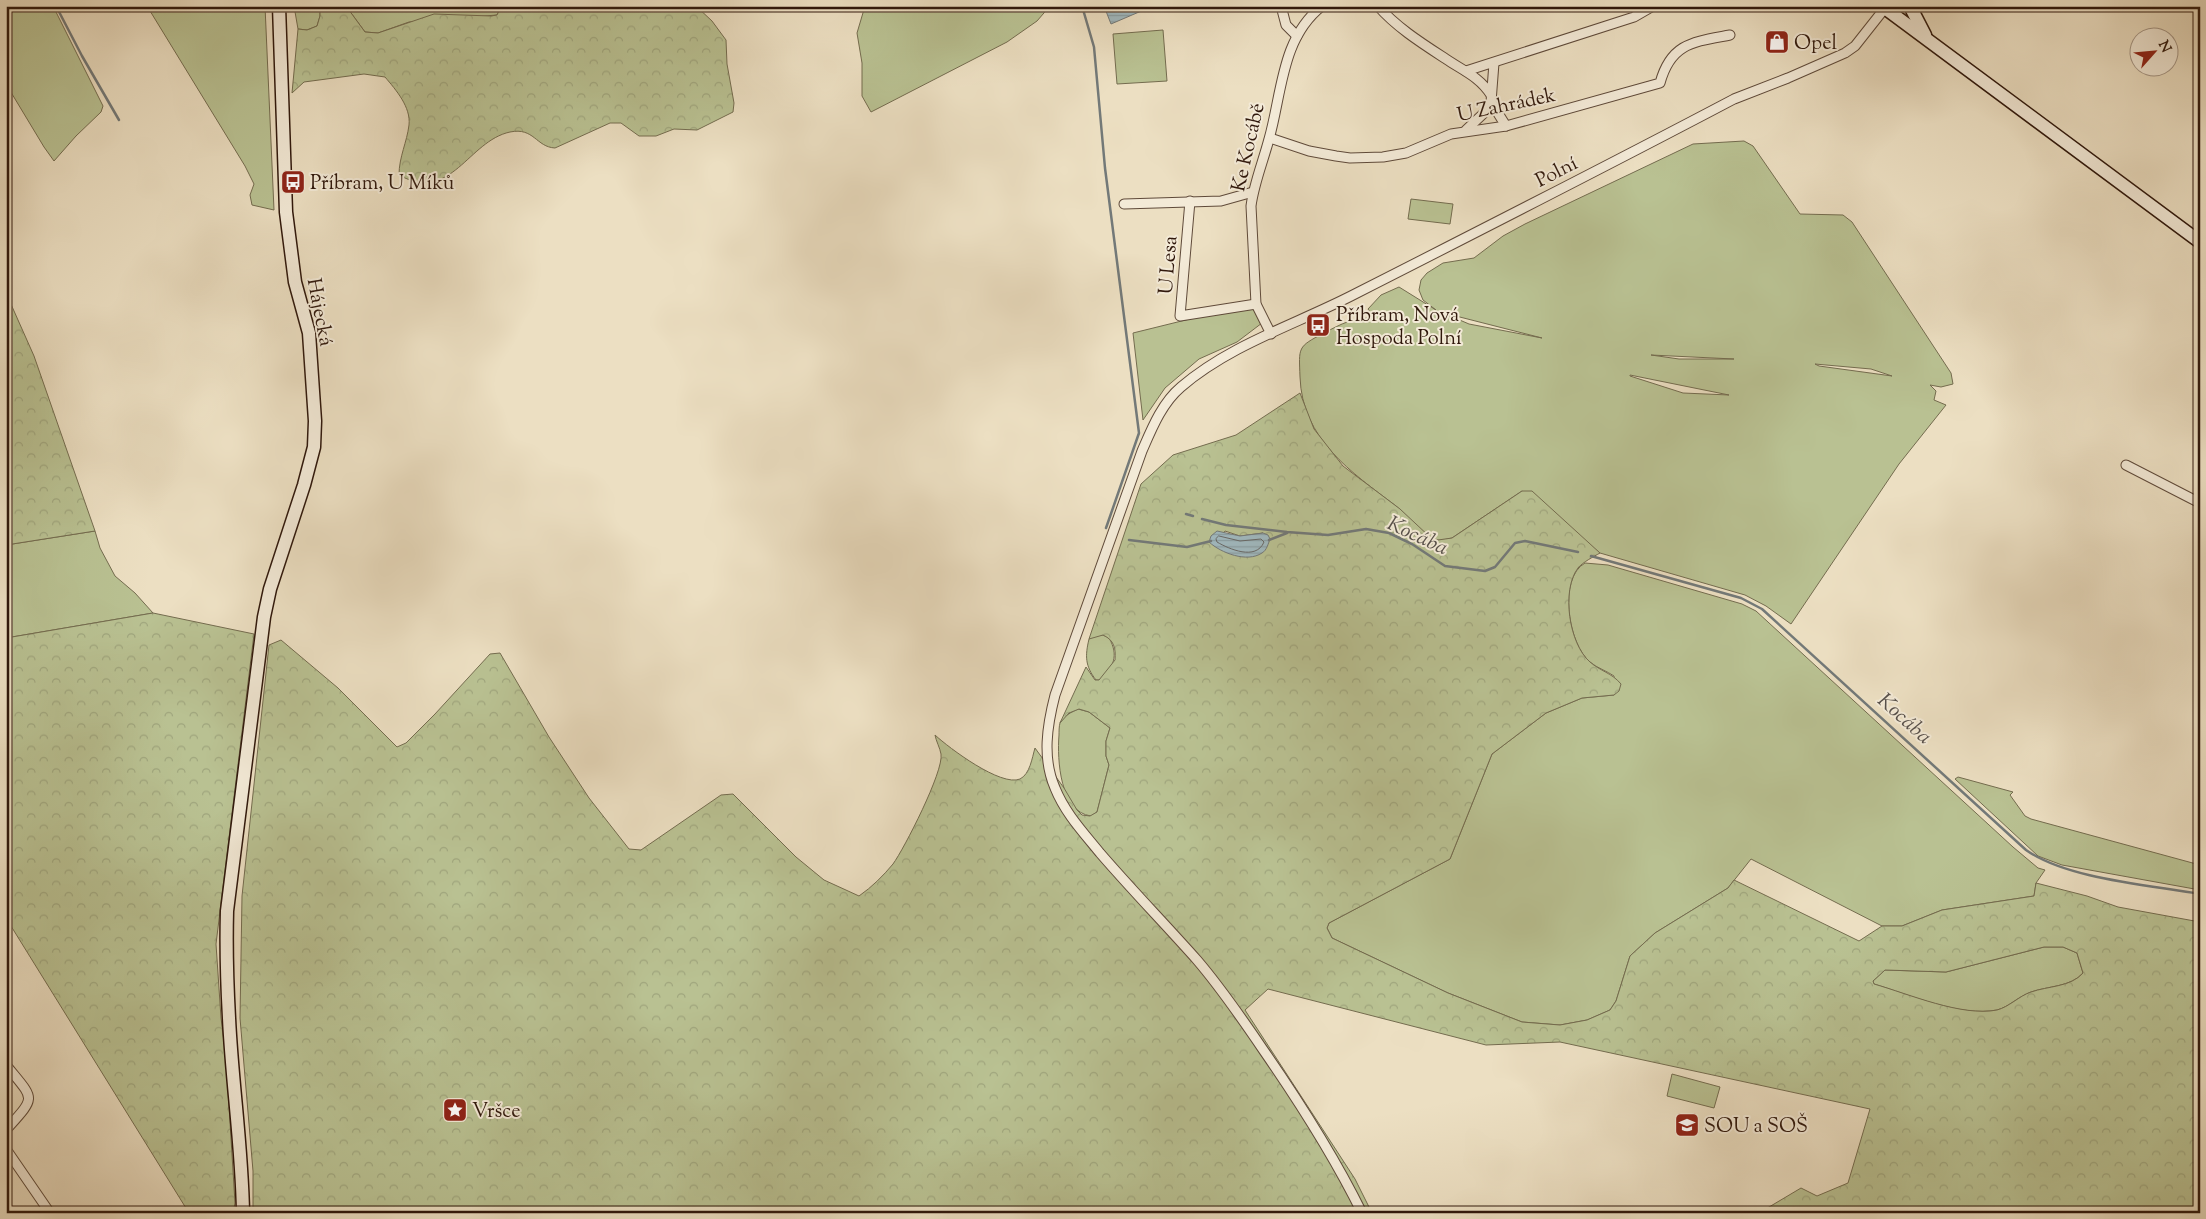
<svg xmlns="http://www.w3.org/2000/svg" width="2206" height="1219" viewBox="0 0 2206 1219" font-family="'Sorts Mill Goudy',serif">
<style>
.green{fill:#b9c192;stroke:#746c4f;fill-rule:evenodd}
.forest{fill:url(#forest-crowns);stroke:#746c4f;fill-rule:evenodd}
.water{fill:url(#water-rules);stroke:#737978}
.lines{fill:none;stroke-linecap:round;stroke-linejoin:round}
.shore{stroke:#686866;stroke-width:1}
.stream{stroke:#737978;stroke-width:2.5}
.street-casing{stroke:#5f4a3a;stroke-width:11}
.secondary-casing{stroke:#30180c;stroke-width:15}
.street{stroke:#f3ead7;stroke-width:9}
.secondary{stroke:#f3ead7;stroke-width:12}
.labels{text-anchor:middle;stroke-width:4;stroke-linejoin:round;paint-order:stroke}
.poi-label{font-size:20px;fill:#30180c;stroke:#f3ead7;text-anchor:start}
.street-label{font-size:20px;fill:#30180c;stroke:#f3ead7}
.water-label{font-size:21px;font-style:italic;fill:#57504b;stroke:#f3ead7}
</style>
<defs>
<pattern id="forest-crowns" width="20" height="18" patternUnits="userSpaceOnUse" patternTransform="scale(1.25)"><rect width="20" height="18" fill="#b9c192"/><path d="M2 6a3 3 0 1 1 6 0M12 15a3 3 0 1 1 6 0" fill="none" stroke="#9fa57d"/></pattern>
<pattern id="water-rules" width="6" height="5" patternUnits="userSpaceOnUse" patternTransform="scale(1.25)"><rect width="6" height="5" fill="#a0b9c0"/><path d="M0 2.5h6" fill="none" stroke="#8a9ea4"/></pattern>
</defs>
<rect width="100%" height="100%" fill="#ecdfc2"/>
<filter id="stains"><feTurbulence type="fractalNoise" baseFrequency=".004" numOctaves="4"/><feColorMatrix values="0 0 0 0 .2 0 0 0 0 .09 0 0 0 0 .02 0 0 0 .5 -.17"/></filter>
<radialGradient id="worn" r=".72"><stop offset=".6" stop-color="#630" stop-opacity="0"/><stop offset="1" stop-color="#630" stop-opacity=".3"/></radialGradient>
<g class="green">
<polygon points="6,6 53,6 103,106 101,112 76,136 54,161 44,147 6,84"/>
<polygon points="147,6 265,6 274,210 252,205 250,195 254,184 245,166"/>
<polygon points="294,6 320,6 320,16 317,26 307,30 298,29"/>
<polygon points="346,6 501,6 497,15 409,22 378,33 365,32"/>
<polygon points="865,6 1050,6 1037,21 1007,42 871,112 862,96 862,63 857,33"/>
<polygon points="1163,30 1167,81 1117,84 1113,34"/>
<path d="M1744,141l9,5 47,68 43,1 9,7 99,151 2,11 -12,3 -11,-2 6,6 -2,9 12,5 -47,59 -108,160 -25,-18 -21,-11 -145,-42 -78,-62 -70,47c-5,1 -11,3 -15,2 -12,-3 -31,-26 -41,-34 -45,-34 -94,-67 -96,-129 -1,-30 -3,-30 24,-44 19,-10 28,-15 50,-15l-6,-9 13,-14 18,-8 37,23 -13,-10 -4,-10 2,-10 6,-7 16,-10 31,-5 29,-22 22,-12 168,-80zM1448,315v-1l94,24 -73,-14zM1651,355l83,4h-55zM1815,364l56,5 21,7 -73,-10zM1630,376v-1l99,20 -46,-2z"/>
<polygon points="1411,199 1453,204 1450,224 1408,219"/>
<polygon points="1253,309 1262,323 1237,342 1199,359 1165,388 1143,420 1133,333 1214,313"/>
<polygon points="95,531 100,548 115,576 135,593 153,613 6,638 6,545"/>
<path d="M1585,563l23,2 134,39 14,7 257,236 25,21 7,2 -9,13 -2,13 -92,14 -40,16h-20l-131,-67 -23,29 -73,45 -25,23 -14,45 -6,9 -23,10 -27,5 -38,-3 -74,-29 -116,-55 -5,-10 2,-5 121,-64 42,-105 54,-41 36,-15 32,-3v-19c-7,-5 -17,-8 -24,-14 -22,-18 -32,-84 -5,-99z"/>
<path d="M1095,634l8,1 6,3c10,17 5,30 -10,42h-3c-11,-14 -11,-24 -7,-41z"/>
<path d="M1078,709l11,3 21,16 -4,13v15l3,9 -12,47 -6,4c-31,-4 -34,-56 -32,-81 0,-3 0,-9 1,-12 3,-7 12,-11 18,-14z"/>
<polygon points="1958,777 2013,792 2010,795 2025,816 2031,819 2200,865 2200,890 2062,865 2038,856 1955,779"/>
<path d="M2044,947h19l14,6 6,20c-12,14 -35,13 -52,19 -12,4 -22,15 -34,18 -37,7 -87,-15 -123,-26l-1,-3 12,-11 61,2z"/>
<polygon points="1672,1074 1720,1087 1714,1108 1667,1096"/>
</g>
<g class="forest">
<path d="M320,6h26l19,26 13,1 56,-19 57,2 6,-1 2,-4 22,-5h175l16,15 14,19 1,24 7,39 -1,9 -36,18 -23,-1 -18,7h-17l-18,-13h-11l-55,25c-19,-1 -21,-21 -45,-16 -42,9 -59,72 -111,43 0,-18 8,-33 10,-50 2,-18 -13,-35 -24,-48l-21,-3 -60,8 -12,11 6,-64 9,1 10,-4 3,-10z"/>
<polygon points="6,293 34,356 95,531 6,545"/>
<path d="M1300,393l14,36 29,37 57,43 31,29 7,2 14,-2 70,-47h10l68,62c-7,4 -17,9 -22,15 -17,22 -9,76 12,94 10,9 22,11 31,22l-2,7 -5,4 -32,3 -36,15 -54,41 -42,105 -121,64 -2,5 5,10 116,55 74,29 38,3 27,-5 23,-10 6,-9 14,-45 25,-23 73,-45 6,-8 125,61 23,-15h20l40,-16 92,-14 2,-13 51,13 31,11 82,15v291h-441l42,-25 16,8 31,-13 22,-74 -310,-67 -74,3 -218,-56 -23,21 110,169 17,34h-1119v-42l-13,-153 2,-122 27,-251 12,-5 57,48 59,59 9,-4 29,-29 55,-60 10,-1 49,84 40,61 40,51 12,1 80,-55 12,-1 63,63 28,23 35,16c13,-9 24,-20 34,-32 11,-15 51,-93 48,-110 -1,-6 -5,-13 -6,-19 14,13 66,52 85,44 10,-5 12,-21 15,-31l29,40 13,22 5,5 8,1 7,-4 12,-47 -3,-9v-15l4,-13 -21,-16 -10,-3 -10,4 -9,10 26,-56 9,13h4l16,-20c1,-12 -1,-20 -12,-25l-14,4 52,-155 32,-29 63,-20zM1225,531l15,5 23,-3 -49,13zM2044,947h19l14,6 6,20c-12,14 -35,13 -52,19 -12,4 -22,15 -34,18 -35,7 -88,-16 -123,-26l-1,-3 12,-11 61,2z"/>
<polygon points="153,613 254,634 216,944 221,1018 226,1058 235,1203 233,1213 189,1213 6,918 6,638"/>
</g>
<g class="water">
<polygon points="1104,6 1153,6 1111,24"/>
<path d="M1217,531l23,5 23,-3 5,2 2,4c-2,5 -3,11 -8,14 -15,10 -41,0 -53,-11l2,-6z"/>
</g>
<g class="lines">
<path class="shore" d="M1219,536l21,5 21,-2 3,3c-8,19 -35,7 -47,0l-1,-3z"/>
<g class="stream">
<polyline points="56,6 82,56 119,120"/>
<polyline points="1082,6 1094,47 1105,168 1139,433 1106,528"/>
<polyline points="1186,514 1193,516"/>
<polyline points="1202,519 1226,525 1287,532 1328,535 1366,529 1389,533 1412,544 1445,566 1485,571 1495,567 1515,543 1525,541 1578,552"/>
<polyline points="1129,540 1187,547 1211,541"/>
<polyline points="1269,540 1287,533"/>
<path d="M1591,556l150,42 21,11 264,241c41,29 123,35 174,44"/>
</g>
<defs>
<g id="street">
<polyline points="1281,6 1286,25 1297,36"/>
<path d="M1378,6c18,21 45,38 68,53 16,11 34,18 45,36"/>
<polyline points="1494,63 1491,102 1506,126"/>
<polyline points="1466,71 1634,17 1653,6"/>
<polyline points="1466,130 1483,114 1491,102"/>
<path d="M1270,138l39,13 27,5 14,2 33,-1 23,-4 45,-19 55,-8 154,-43c11,-40 33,-41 70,-48"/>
<polyline points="1190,201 1180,316 1256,304"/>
<polyline points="1124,204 1221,201 1253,192"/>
<path d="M1271,334l-15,-30 -5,-98c3,-23 12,-44 18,-67 13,-45 12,-101 53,-133"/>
<polyline points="2126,465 2200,503"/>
<path d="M6,1065c29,36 31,30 0,65"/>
<polyline points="6,1149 50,1213"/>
<path d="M1362,1213c-28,-57 -62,-110 -98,-162 -21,-31 -43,-63 -67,-91 -32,-36 -66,-71 -97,-107 -17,-21 -35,-40 -45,-65 -13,-30 -8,-62 0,-93l87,-244c10,-23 20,-48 39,-64 49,-42 113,-62 170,-91 128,-65 256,-130 383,-197l54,-21 57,-25 10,-7 30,-38"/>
</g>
<g id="secondary">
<polyline points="1882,6 2200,242"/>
<polyline points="1910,6 1925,35"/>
<path d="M243,1213c-1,-66 -11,-130 -14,-195 -2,-36 -3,-71 -2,-107l37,-294 6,-28 34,-104 10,-38 1,-26 -6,-88 -14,-51 -9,-70 -7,-206"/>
</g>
</defs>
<use href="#street" class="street-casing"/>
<use href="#secondary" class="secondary-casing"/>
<use href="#street" class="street"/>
<use href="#secondary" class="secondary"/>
</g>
<defs>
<symbol id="shop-square" viewBox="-11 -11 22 22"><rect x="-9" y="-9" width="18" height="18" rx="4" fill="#8f2418" stroke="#f3ead7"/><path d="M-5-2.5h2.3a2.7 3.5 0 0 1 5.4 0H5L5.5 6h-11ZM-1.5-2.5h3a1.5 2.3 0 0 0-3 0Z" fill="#fff"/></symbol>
<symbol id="bus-square" viewBox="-11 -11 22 22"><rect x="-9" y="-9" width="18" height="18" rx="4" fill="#8f2418" stroke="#f3ead7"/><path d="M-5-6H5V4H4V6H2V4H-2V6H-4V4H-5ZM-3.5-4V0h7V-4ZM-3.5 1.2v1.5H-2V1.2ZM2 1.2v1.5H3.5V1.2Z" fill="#fff"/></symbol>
<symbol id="sight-square" viewBox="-11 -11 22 22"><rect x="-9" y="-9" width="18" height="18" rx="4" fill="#8f2418" stroke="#f3ead7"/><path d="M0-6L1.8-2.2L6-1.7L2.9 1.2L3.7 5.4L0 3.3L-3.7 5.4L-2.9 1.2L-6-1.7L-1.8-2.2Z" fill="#fff"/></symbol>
<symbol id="university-square" viewBox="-11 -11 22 22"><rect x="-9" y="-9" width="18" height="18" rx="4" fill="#8f2418" stroke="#f3ead7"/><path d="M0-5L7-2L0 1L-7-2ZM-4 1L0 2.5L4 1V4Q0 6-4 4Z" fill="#fff"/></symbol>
</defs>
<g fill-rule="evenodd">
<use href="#shop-square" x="1763" y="28" width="28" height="28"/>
<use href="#bus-square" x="279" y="168" width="28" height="28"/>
<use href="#bus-square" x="1304" y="311" width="28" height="28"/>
<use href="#sight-square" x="441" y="1096" width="28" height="28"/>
<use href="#university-square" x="1673" y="1111" width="28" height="28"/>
</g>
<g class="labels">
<g class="poi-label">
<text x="1794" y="49">Opel</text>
<text x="310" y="189">Příbram, U Míků</text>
<text x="1336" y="321">Příbram, Nová<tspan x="1336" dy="23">Hospoda Polní</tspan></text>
<text x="472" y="1117">Vršce</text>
<text x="1704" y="1132">SOU a SOŠ</text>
</g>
<g class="street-label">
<text transform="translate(1506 104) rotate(-12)" y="7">U Zahrádek</text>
<text transform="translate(1247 147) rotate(-77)" y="7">Ke Kocábě</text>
<text transform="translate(1556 171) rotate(-27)" y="7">Polní</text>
<text transform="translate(1167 265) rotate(-85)" y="7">U Lesa</text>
<text transform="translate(321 312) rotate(79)" y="7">Hájecká</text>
</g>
<g class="water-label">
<text transform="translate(1418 535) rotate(25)" y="7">Kocába</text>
<text transform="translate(1905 718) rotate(42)" y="7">Kocába</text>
</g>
</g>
<rect width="2206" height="1219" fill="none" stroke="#ecdfc2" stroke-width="25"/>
<rect x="8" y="8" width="2191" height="1204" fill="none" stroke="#30180c" stroke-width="2.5"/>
<rect x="12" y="12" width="2181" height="1194" fill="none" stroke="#30180c"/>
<g transform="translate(2154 52) rotate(63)"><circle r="24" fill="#f3ead7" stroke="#a59686"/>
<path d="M0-4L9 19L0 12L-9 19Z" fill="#8f2418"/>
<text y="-8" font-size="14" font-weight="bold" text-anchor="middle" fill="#30180c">N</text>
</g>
<rect width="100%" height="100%" filter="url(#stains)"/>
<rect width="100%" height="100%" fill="url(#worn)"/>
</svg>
